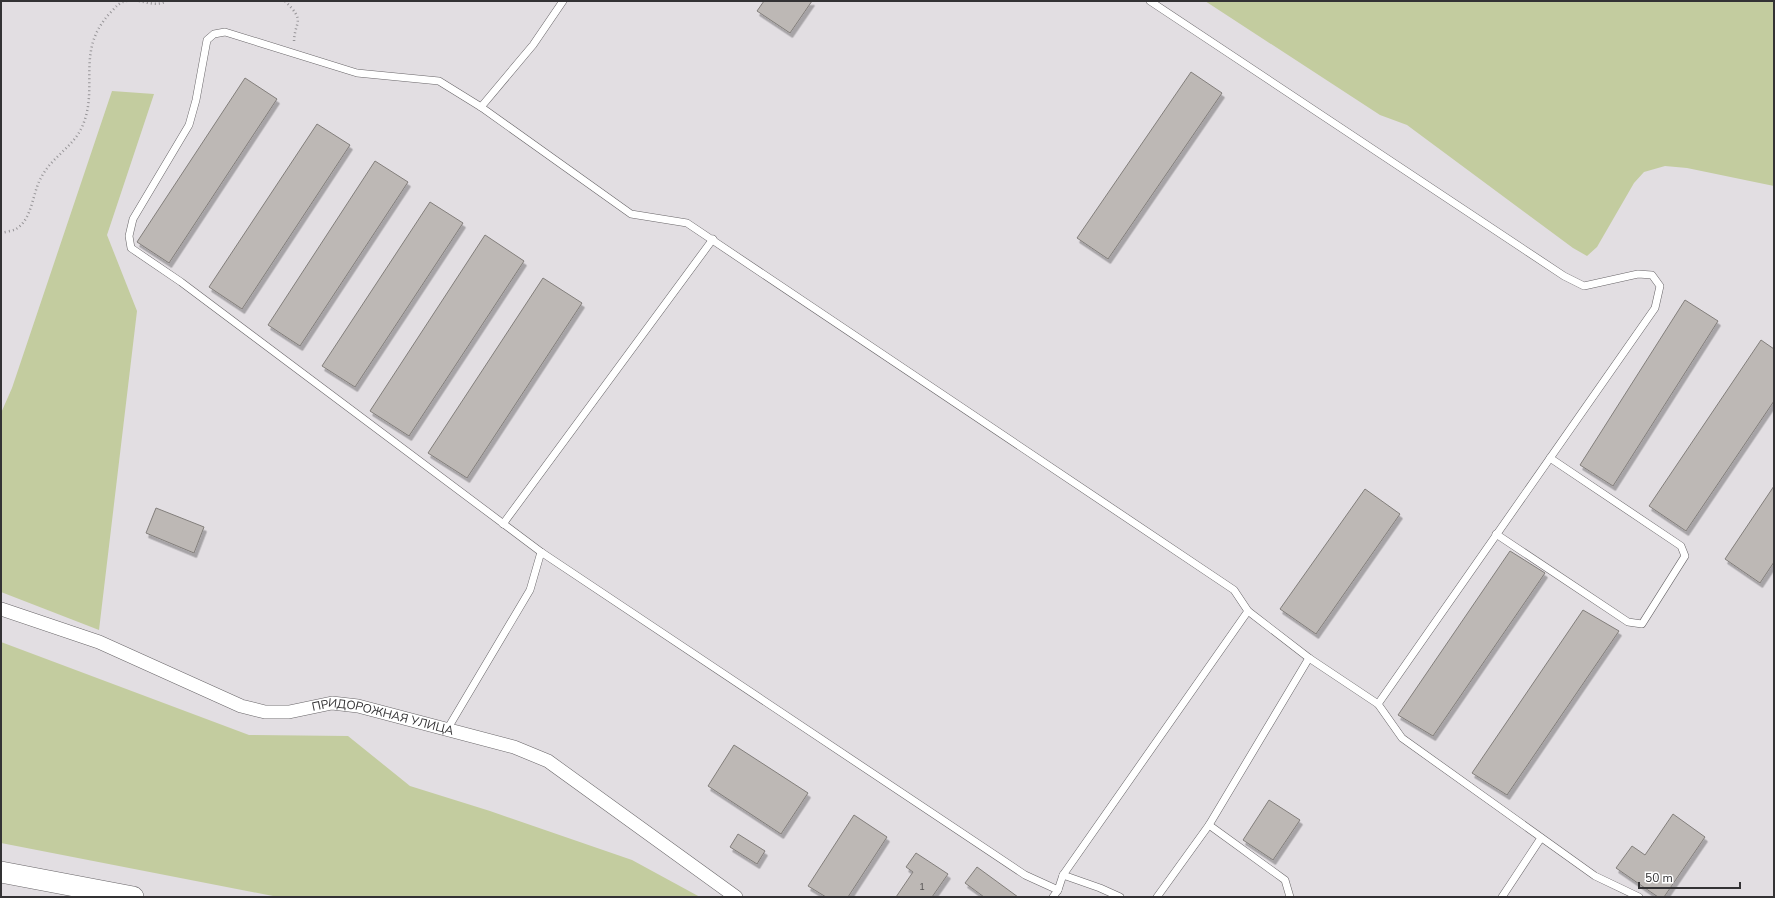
<svg xmlns="http://www.w3.org/2000/svg" width="1775" height="898" viewBox="0 0 1775 898" font-family="'Nunito Sans',sans-serif">
<style>
.green{fill:#c3cc9f}
.building{fill:#bdb8b5;stroke:#827e7b;filter:url(#shadow)}
.lines{fill:none;stroke-linecap:round;stroke-linejoin:round}
.service-casing{stroke:#686568;stroke-width:8}
.minor-casing{stroke:#686568;stroke-width:14}
.primary-casing{stroke:#686568;stroke-width:22}
.path{stroke:#979598;stroke-width:2.5;stroke-dasharray:1 3;stroke-linecap:butt}
.service{stroke:#fff;stroke-width:7}
.minor{stroke:#fff;stroke-width:13}
.primary{stroke:#fff;stroke-width:21}
.labels{text-anchor:middle;stroke-width:3.5;stroke-linejoin:round;paint-order:stroke}
.number-label{font-size:10px;fill:#565454}
.street-label{font-size:12px;fill:#333234;stroke:#fff}
</style>
<defs>
<filter id="shadow"><feDropShadow dx="2.5" dy="4.5" stdDeviation="0" flood-color="#0004"/></filter>
</defs>
<rect width="100%" height="100%" fill="#e2dee2"/>
<g class="green">
<polygon points="1205,1 1774,1 1774,186 1687,168 1665,166 1644,172 1634,183 1597,247 1587,256 1573,248 1407,125 1380,115"/>
<polygon points="112,91 154,94 107,235 137,311 99,630 1,592 1,413 12,388"/>
<polygon points="1,642 249,735 348,736 410,786 490,811 632,860 700,897 278,897 1,843"/>
</g>
<g class="building">
<polygon points="764,1 812,1 790,33 757,11"/>
<polygon points="1191,72 1222,93 1108,259 1077,238"/>
<polygon points="245,78 277,99 169,263 137,242"/>
<polygon points="317,124 350,145 242,309 209,287"/>
<polygon points="375,161 408,182 300,346 268,325"/>
<polygon points="430,202 463,223 355,387 322,366"/>
<polygon points="485,235 524,261 409,436 370,411"/>
<polygon points="543,278 582,303 467,478 428,453"/>
<polygon points="1685,300 1718,321 1613,486 1580,465"/>
<polygon points="1761,340 1774,349 1774,401 1686,531 1649,506"/>
<polygon points="1774,486 1774,562 1760,583 1725,559"/>
<polygon points="1365,489 1400,514 1316,634 1280,609"/>
<polygon points="156,508 204,527 194,553 146,533"/>
<polygon points="1510,551 1545,573 1433,736 1398,715"/>
<polygon points="1583,610 1619,631 1507,795 1472,773"/>
<polygon points="734,745 808,793 781,834 708,786"/>
<polygon points="1269,800 1300,820 1273,860 1243,840"/>
<polygon points="1673,814 1705,837 1664,897 1658,897 1616,868 1632,846 1645,855"/>
<polygon points="854,815 887,837 848,897 826,897 808,886"/>
<polygon points="738,834 765,851 757,864 730,847"/>
<polygon points="916,853 948,874 932,897 896,897 913,872 906,867"/>
<polygon points="977,867 1018,897 984,897 965,883"/>
</g>
<g class="lines">
<defs>
<g id="service">
<polyline points="1150,1 1564,276 1584,286 1638,274 1652,275 1660,286 1655,308 1378,704"/>
<polyline points="481,107 533,45 563,1"/>
<polyline points="503,524 713,239"/>
<polyline points="1496,534 1628,622 1642,624 1685,556 1681,546 1550,458"/>
<polyline points="448,728 530,590 541,552"/>
<polyline points="1209,825 1285,880 1290,897"/>
<polyline points="1063,875 1100,888 1120,897"/>
<polyline points="1058,890 1025,875 541,552 181,282 131,248 129,236 133,219 189,125 196,100 207,40 214,34 225,32 357,73 439,81 481,107 631,214 687,223 1234,590 1248,611 1309,658 1378,704 1402,738 1595,876 1639,897"/>
<polyline points="1053,897 1058,890 1063,875 1248,611"/>
<polyline points="1157,897 1209,825 1309,658"/>
<polyline points="1502,897 1541,838"/>
</g>
<g id="minor">
<path id="s1" d="M1,609l98,33 142,64 24,6h24l43,-9 26,3 156,41 34,14 188,136"/>
</g>
<polyline id="primary" points="1,872 133,897"/>
</defs>
<use href="#service" class="service-casing"/>
<use href="#minor" class="minor-casing"/>
<use href="#primary" class="primary-casing"/>
<g class="path">
<path d="M139,1c9,2 20,5 27,0"/>
<path d="M285,1c22,22 9,19 9,42"/>
<path d="M1,233c4,-1 11,-2 15,-4 17,-10 16,-37 26,-53 10,-19 31,-29 40,-49 18,-40 -8,-76 29,-115 5,-5 8,-10 16,-11"/>
</g>
<use href="#service" class="service"/>
<use href="#minor" class="minor"/>
<use href="#primary" class="primary"/>
</g>
<g class="labels">
<g class="number-label">
<text x="922" y="890">1</text>
</g>
<g class="street-label">
<text dy="4" stroke="none"><textPath href="#s1" startOffset="404">ПРИДОРОЖНАЯ УЛИЦА</textPath></text>
</g>
</g>
<rect width="1775" height="898" fill="none" stroke="#333234" stroke-width="4"/>
<path d="M1639 882v6h101v-6" fill="none" stroke="#333234" stroke-width="2"/>
<text x="1645" y="882" font-size="12" fill="#333234" stroke="#ffffff" stroke-width="3" paint-order="stroke">50 m</text>
</svg>
